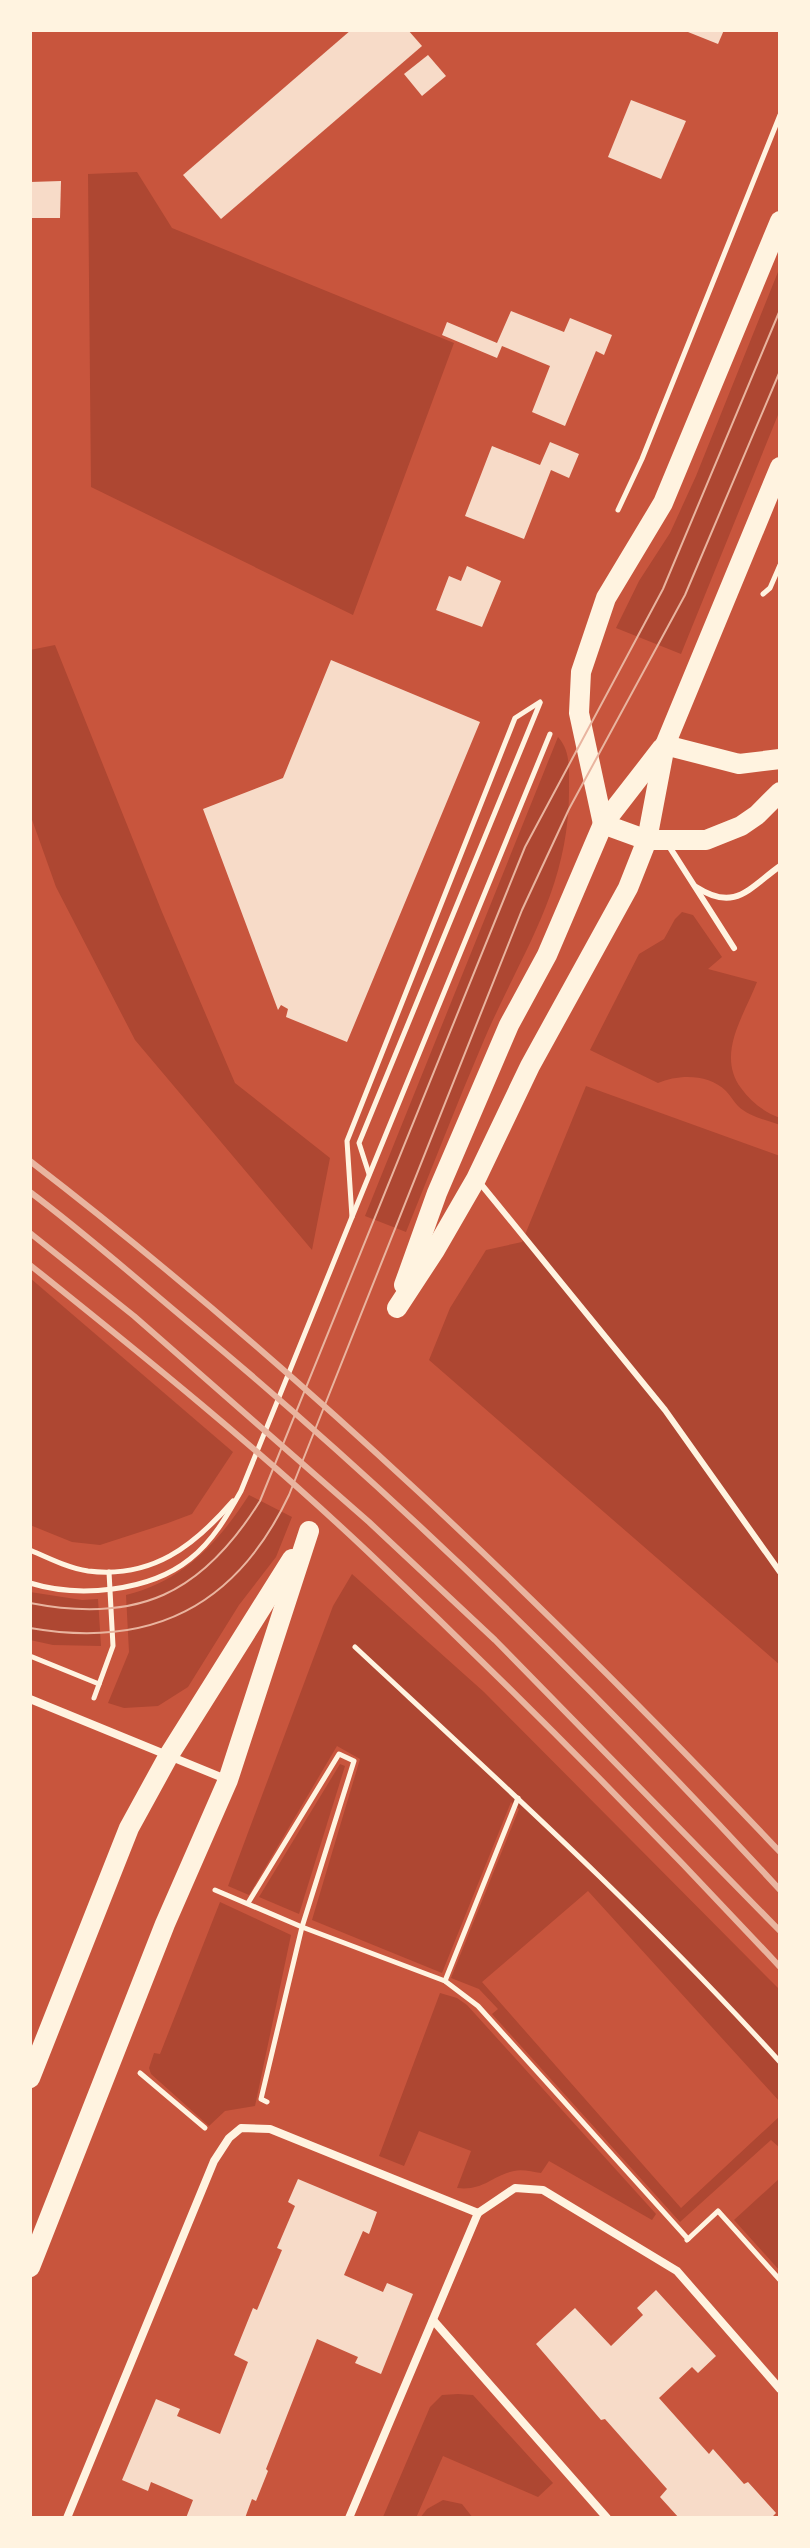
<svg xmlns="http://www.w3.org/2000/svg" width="810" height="2548" viewBox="0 0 810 2548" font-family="'PT Serif',serif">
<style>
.green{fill:#ae4732}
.building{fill:#f7dbc8}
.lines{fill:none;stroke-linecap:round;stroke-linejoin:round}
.path{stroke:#fff3e0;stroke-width:5}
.service{stroke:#fff3e0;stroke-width:6}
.minor{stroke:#fff3e0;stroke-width:8}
.primary{stroke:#fff3e0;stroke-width:20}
.tram{stroke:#e9b49f;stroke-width:2}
.rail{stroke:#e9b49f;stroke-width:6}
</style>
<rect width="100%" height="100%" fill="#c8553d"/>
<g class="green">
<polygon points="137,172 172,228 454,343 353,615 91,487 88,174"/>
<polygon points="780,267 780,410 681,654 616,628 639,581 670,533 696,476"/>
<polygon points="55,645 162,912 235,1083 330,1158 312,1250 135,1040 56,887 30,814 30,650"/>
<path d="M558,737c12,13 11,30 11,46 2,104 -46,166 -85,257 -27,63 -52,128 -78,192l-41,-16z"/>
<path d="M682,912l11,3 29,42 -14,12 49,13c-13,34 -41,72 -16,106 10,14 23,24 39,30v7c-13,-5 -31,-8 -42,-19 -4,-4 -7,-10 -12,-15 -17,-17 -47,-17 -68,-8l-68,-33 49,-96 25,-15 11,-20z"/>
<polygon points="586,1086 780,1156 780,1665 429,1360 450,1308 486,1250 522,1242"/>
<polygon points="30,1278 233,1452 192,1514 168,1523 100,1545 72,1542 30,1525"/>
<path d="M249,1495l43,22 -16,40 -37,48 -51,82 -30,19 -34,2 -16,-5 21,-51 -3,-57c57,-14 92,-52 123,-100z"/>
<polygon points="352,1574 484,1692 780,1990 780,2102 588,1891 482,1982 681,2208 780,2116 780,2148 771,2140 680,2222 492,2014 498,2009 479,1989 451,1978 519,1809 511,1802 442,1973 312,1920 360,1759 337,1746 249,1895 228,1886 333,1606"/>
<polygon points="30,1592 82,1600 98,1599 101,1646 53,1645 30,1640"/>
<polygon points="340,1764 345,1766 299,1914 259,1897"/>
<polygon points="220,1902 291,1935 255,2106 225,2111 209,2126 151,2074 149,2068 154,2053 160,2054"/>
<path d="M440,1993l17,5 10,7 189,209 -4,6 -103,-59 -8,12c-9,-1 -18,-4 -27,-2 -23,5 -30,20 -57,17l14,-37 -52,-20 -15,35 -25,-10z"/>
<polygon points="780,2178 780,2271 734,2220"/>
<polygon points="458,2394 473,2395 553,2483 538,2497 443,2456 416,2518 383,2517 430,2407 442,2395"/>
<polygon points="443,2500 462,2504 473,2518 420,2518 427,2509"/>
</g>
<g class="building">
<polygon points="351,30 408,30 422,46 221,219 183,175"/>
<polygon points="683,30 724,30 718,44"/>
<polygon points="428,55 446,76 422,96 404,74"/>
<polygon points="631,100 686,121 661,179 608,157"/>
<polygon points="61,181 60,218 30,218 30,182"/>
<polygon points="511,311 564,332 570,318 612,335 604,355 596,351 565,426 532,412 550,366 502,346 497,358 442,335 447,322 497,343"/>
<polygon points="550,442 579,454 569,478 551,470 524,539 465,516 492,446 540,465"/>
<polygon points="467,566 501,581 482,627 436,610 449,576 461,581"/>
<polygon points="331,660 480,722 347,1042 286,1017 288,1009 281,1005 278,1010 203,809 283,778"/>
<polygon points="298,2179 377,2212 369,2234 363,2231 344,2275 383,2292 387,2283 413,2294 381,2374 355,2363 358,2357 317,2339 266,2469 268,2471 256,2501 252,2499 245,2518 186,2518 193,2500 151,2482 148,2491 122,2480 156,2399 180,2409 177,2416 220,2434 248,2362 234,2355 253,2308 257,2310 282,2250 277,2248 295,2206 288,2202"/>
<polygon points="656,2290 716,2356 698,2373 692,2367 659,2398 709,2454 713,2449 744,2484 748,2482 776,2513 773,2516 775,2518 679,2518 660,2497 667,2489 605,2419 601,2420 536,2344 575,2308 611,2346 643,2315 637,2308"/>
</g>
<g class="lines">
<g class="path">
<polyline points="618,510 642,459 780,115"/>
<polyline points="763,594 770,588 780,565"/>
<polyline points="369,1174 359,1143 540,703"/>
<polyline points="352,1217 550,734"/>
<path d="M30,1550c18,8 38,18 58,21 64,8 106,-25 145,-70"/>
<path d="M30,1583c48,15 119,9 160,-24 23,-18 37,-43 51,-68l111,-274 -5,-76 168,-423 25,-16"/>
<path d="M355,1647c145,135 292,268 425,415"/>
<polyline points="30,1656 99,1684"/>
<polyline points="94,1698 113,1646 109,1572"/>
<polyline points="215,1890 302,1927 445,1981 478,2006 688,2239"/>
<polyline points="248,1903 339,1754 354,1761 302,1927 261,2099 267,2102"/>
<polyline points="445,1981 518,1798"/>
<polyline points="140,2073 205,2128"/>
<polyline points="687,2240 718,2211 780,2280"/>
</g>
<g class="service">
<polyline points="667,843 734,948"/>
<path d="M696,887c39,25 52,2 84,-21"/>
<polyline points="480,1183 665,1410 780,1572"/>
</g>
<g class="minor">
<polyline points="30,1699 228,1780"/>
<polyline points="478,2213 515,2188 543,2190 677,2271 780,2389"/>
<polyline points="433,2320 607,2518"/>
<polyline points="67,2518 214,2161 229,2138 241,2128 270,2129 478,2213"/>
<polyline points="349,2518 478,2213"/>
</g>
<g class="primary">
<polyline points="665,745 739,764 780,759"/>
<polyline points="603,824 579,713 581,672 606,598 663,503 780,221"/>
<polyline points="603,824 647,840 706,840 741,826 757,815 780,792"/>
<polyline points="404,1285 437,1193 509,1025 547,955 603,824 662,748"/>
<polyline points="397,1308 435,1250 476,1179 530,1066 628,888 647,840 665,745 780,467"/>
<polyline points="30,2078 129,1828 169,1755 292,1559"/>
<polyline points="30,2267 165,1924 228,1780 309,1531"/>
</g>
<g class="tram">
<path d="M30,1603c108,21 172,-9 230,-102l265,-654 138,-258 117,-279"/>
<path d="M30,1628c121,21 206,-21 259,-133l233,-585 47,-101 116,-214 95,-224"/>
</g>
<g class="rail">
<path d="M30,1161c270,208 516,444 750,691"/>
<path d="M30,1192c56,42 109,89 163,134 209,174 403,364 587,564"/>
<polyline points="30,1233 134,1316 369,1522 495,1640 780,1931"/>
<path d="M30,1265c115,92 230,185 337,286 142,134 280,273 413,416"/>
</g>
</g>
<rect width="810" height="2548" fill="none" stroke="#fff3e0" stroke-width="64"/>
</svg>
